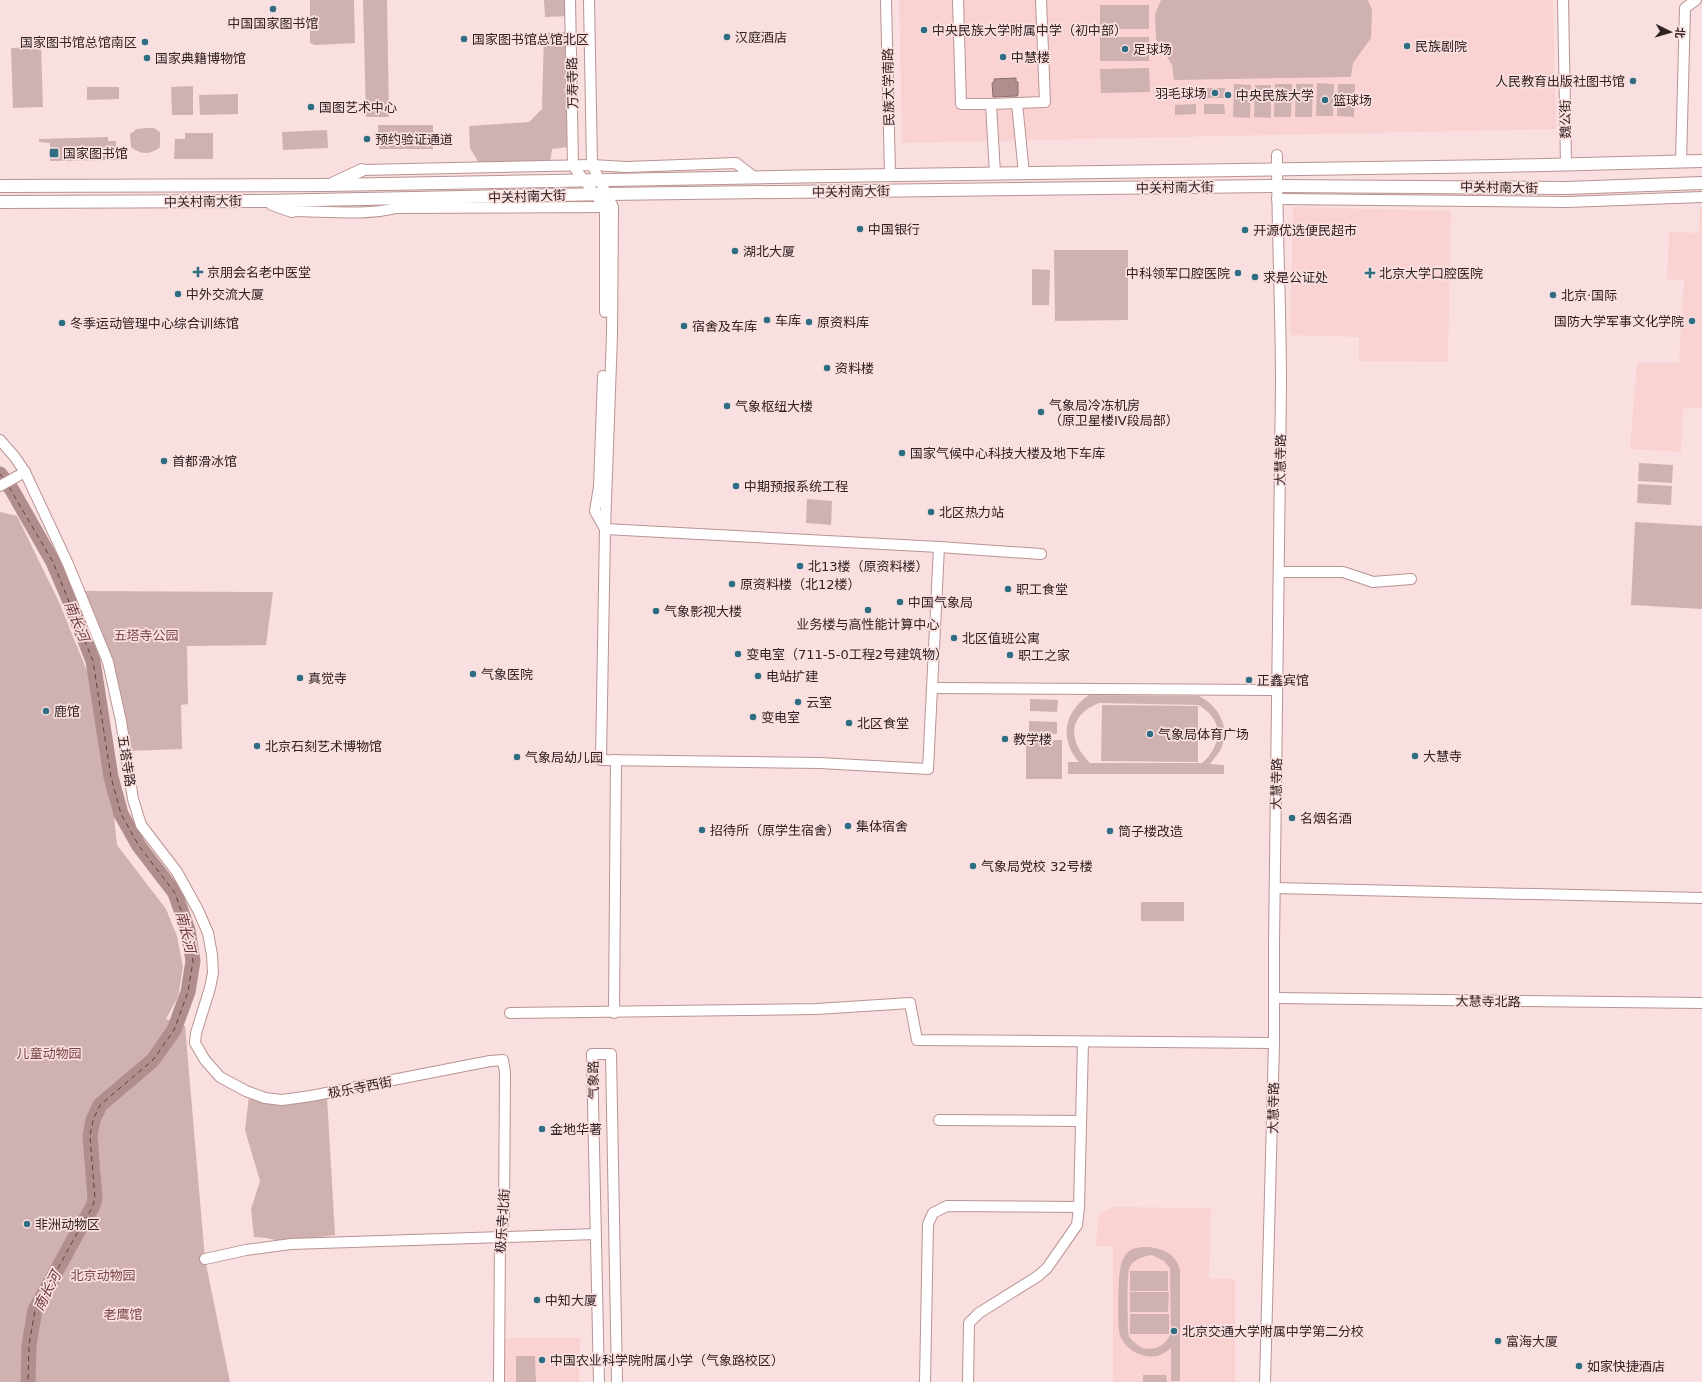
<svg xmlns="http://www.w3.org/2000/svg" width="1702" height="1382" viewBox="0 0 1702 1382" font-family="'DejaVu Sans','Noto Sans SC',sans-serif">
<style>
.built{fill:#fbd2d2}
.green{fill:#d0b1b1;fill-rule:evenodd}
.water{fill:#b08e8e;stroke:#8a6e6e}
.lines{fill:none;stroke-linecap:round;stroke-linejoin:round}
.river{stroke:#b08e8e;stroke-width:15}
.ferry{stroke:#6e3b3d;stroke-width:1;stroke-dasharray:5 4;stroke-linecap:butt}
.minor-casing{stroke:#ba9393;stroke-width:12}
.major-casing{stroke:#ba9393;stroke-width:14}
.minor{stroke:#fff;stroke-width:10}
.major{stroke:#fff;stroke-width:12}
.poi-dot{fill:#2e6e82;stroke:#f9dfdf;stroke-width:1.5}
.labels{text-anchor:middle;stroke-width:3.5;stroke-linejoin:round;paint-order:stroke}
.poi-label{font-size:13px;fill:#312222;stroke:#f9dfdf;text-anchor:start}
.street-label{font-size:13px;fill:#312222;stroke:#f9dfdf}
.park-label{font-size:13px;fill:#7a4648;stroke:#f9dfdf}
.water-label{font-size:14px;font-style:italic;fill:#6e3b3d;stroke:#f9dfdf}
</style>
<rect width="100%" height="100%" fill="#f9dfdf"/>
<g class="built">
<polygon points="899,0 1553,0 1556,129 902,143"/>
<polygon points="1293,207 1451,211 1448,362 1359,361 1359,337 1290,335"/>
<polygon points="1700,207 1702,207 1702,408 1683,408 1681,452 1630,449 1637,363 1679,363 1684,280 1667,279 1669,232 1699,233"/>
<polygon points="1112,1207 1211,1208 1209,1278 1235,1279 1235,1382 1113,1382 1113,1246 1096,1246 1099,1214"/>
<polygon points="504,1338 580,1338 579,1382 504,1382"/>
</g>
<g class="green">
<polygon points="310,0 354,0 355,43 315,45 310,43"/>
<polygon points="363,0 387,0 389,117 366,117"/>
<polygon points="544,0 568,0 568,16 545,17"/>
<polygon points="1161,0 1368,0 1372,10 1371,38 1353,63 1351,77 1174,80 1172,65 1156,39 1155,14"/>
<rect x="1100" y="5" width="49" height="24"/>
<polygon points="568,32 569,147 552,149 550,163 480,165 470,148 469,126 529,122 542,109 544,33"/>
<rect x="1100" y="37" width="49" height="24"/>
<polygon points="41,47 43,107 13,108 11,48"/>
<polygon points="1149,68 1150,92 1101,93 1100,69"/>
<polygon points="1317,83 1334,84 1333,116 1316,116"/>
<polygon points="1234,84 1251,85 1250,118 1233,117"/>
<polygon points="1275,84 1292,84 1291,117 1274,117"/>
<polygon points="1296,84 1313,84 1312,117 1295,117"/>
<polygon points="1338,84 1355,84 1354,117 1337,116"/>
<polygon points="1255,85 1271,85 1271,118 1254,117"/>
<polygon points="193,86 193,115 172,115 171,87"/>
<polygon points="87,87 119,87 119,99 87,100"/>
<rect x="1175" y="88" width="20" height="10"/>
<rect x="1205" y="88" width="20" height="10"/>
<polygon points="238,94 238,114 200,115 199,95"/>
<polygon points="1196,104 1196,114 1175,115 1175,105"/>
<polygon points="1204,104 1224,104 1225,114 1204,114"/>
<polygon points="378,125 433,125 433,149 379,149"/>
<path d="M147,128h7l6,4v15c-10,8 -19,8 -29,0l-1,-13 7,-5z"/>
<polygon points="327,130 328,148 283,150 282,132"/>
<polygon points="185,133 213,133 213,159 174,159 175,139 185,139"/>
<polygon points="108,137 108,141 116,141 116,160 50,161 50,143 39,142 39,139"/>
<polygon points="1054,250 1128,250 1128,320 1055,321"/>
<polygon points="1032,269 1050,270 1049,305 1032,305"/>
<polygon points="1639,463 1673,465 1672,483 1638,481"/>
<polygon points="1638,484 1672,486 1671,505 1637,503"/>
<polygon points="807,499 832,501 831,525 806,523"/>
<polygon points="0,512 17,516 59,602 87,671 114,816 117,845 166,909 177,936 183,967 178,997 166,1019 185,1026 205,1259 230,1382 0,1382"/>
<polygon points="1635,522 1702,526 1702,609 1631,605"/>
<polygon points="84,591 273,592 266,645 187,646 188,704 181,705 182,749 127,751 111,664"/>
<path d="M1089,695l110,1c18,9 31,29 23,50 -2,7 -8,12 -12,18l14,1v9h-156v-12h11c-20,-23 -15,-50 10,-67zM1099,703l99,2c26,14 25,40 4,58h-112c-22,-22 -23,-47 9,-60z"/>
<polygon points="1030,699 1058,700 1057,712 1030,711"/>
<polygon points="1102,705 1198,706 1198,762 1101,761"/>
<polygon points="1029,721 1057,722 1057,734 1029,733"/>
<rect x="1026" y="740" width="36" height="39"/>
<rect x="1141" y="902" width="43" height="19"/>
<polygon points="249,1096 267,1104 296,1103 327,1097 335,1235 284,1242 267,1238 254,1237 251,1209 260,1181 245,1130"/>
<path d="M1149,1247c15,2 27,7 31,23v111h-9v-33c-4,3 -8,6 -13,8 -15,3 -33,-6 -38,-21 -3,-7 -2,-61 1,-70 1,-5 4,-10 7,-13 6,-5 14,-5 21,-5zM1152,1255l12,6 6,7 1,65 -3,6 -6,6 -6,3 -7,1 -7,-1 -8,-6 -5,-5 -1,-7c0,-11 -2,-57 2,-64 5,-7 14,-10 22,-11z"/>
<rect x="1130" y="1271" width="38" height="20"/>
<polygon points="1130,1292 1169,1292 1168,1312 1130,1312"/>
<rect x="1130" y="1314" width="39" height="20"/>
<polygon points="516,1356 535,1356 536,1382 516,1382"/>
<polygon points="1143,1375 1166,1375 1167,1382 1143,1382"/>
</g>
<polygon class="water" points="1016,78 1016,82 1018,82 1018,95 1017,96 993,97 992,83 994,82 994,79"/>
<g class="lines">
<polyline class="river" points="0,474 12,490 53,562 68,597 93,661 111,777 121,814 139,846 175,893 188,930 193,961 188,992 174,1030 153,1060 100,1105 93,1120 90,1136 95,1199 92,1208 80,1228 35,1310 29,1345 28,1382"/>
<g class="ferry">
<polyline points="0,474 4,479"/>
<polyline points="9,487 53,562 93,661 111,777 121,814 139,846 175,893 188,930 193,961 188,992 174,1030 153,1060 100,1105 93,1120 90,1136 95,1199 92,1208 80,1228 35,1310 29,1345 28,1382"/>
</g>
<defs>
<g id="minor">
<polyline points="570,0 573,166 605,207 605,312"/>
<polyline points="589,0 592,165 613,207 612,335 605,529 601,760 820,763 928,769 939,547"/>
<polyline points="886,0 890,175"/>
<polyline points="958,0 961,104 991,104 995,174"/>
<polyline points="1563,0 1566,165"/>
<polyline points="991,104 1017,103"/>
<polyline points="1681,162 1685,8 1696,0"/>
<polyline points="362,170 592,165 626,167 736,163 754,177"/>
<polyline points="1024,174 1017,103 1045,102 1041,0"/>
<polyline points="1277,199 1567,202 1702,197"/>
<path d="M292,211c32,0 74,5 104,-3l209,-1"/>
<polyline points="603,376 599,487 595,511 605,529"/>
<polyline points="0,440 14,456 25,472 68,564 108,662 121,721 133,799 141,825 177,872 198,910 208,933 212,955 213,973 210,988 196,1033 195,1043 205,1060 220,1077 246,1091 265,1098 282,1100 311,1096 490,1061 503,1060 505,1073 504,1217 500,1237 499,1382"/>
<polyline points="0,486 25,472"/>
<polyline points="605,529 939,547 1041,554"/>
<polyline points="1279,572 1343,572 1373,582 1411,579"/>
<polyline points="932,688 1277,690"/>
<polyline points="1275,888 1702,898"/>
<polyline points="1274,998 1702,1003"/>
<polyline points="510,1013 817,1009 910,1003 917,1040 1274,1043"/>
<polyline points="614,1013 616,760"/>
<polyline points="939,1120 1081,1121"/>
<polyline points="205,1259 246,1250 291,1244 596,1234"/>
<polyline points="599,1382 592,1054 611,1054 617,1382"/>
<polyline points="925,1382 928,1224 933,1213 947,1206 1079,1207 1083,1042"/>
<polyline points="968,1382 969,1323 979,1313 1038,1276 1047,1268 1077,1225 1079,1207"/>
<path d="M1265,1382l9,-339v-99l7,-559c0,-77 -4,-153 -4,-230"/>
</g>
<g id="major">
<polyline points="334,183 362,170"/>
<polyline points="0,186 329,185 829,176 1500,166 1702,161"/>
<polyline points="0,202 264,201 606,194 1277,186 1567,188 1702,183"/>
<polyline points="272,204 292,211"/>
</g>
</defs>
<use href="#minor" class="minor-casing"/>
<use href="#major" class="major-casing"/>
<use href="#minor" class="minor"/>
<use href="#major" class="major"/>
</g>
<g class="poi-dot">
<circle cx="273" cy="9" r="4"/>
<circle cx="924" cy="30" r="4"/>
<circle cx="727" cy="37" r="4"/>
<circle cx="464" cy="39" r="4"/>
<circle cx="145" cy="42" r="4"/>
<circle cx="1407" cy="46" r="4"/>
<circle cx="1125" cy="49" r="4"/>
<circle cx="1003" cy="57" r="4"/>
<circle cx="147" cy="58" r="4"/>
<circle cx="1633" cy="81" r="4"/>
<circle cx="1215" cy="93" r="4"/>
<circle cx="1228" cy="95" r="4"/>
<circle cx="1325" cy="100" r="4"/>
<circle cx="311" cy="107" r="4"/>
<circle cx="367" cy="139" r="4"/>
<rect x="49" y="148" width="10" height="10" rx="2"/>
<circle cx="860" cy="229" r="4"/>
<circle cx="1245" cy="230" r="4"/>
<circle cx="735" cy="251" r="4"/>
<path d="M196 266h4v4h4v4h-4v4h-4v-4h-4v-4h4z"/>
<circle cx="1238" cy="273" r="4"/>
<path d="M1368 267h4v4h4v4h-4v4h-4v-4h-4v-4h4z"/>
<circle cx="1255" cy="277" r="4"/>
<circle cx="178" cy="294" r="4"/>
<circle cx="1553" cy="295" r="4"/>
<circle cx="767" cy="320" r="4"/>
<circle cx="1692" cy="321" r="4"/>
<circle cx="809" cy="322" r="4"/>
<circle cx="62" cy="323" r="4"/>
<circle cx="684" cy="326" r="4"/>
<circle cx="827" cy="368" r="4"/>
<circle cx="727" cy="406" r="4"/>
<circle cx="1041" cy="412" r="4"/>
<circle cx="902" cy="453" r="4"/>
<circle cx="164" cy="461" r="4"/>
<circle cx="736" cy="486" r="4"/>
<circle cx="931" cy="512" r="4"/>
<circle cx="800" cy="566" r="4"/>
<circle cx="732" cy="584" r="4"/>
<circle cx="1008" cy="589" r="4"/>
<circle cx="900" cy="602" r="4"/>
<circle cx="868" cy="610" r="4"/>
<circle cx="656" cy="611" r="4"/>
<circle cx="954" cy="638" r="4"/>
<circle cx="738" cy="654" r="4"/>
<circle cx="1010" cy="655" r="4"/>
<circle cx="473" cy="674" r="4"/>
<circle cx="758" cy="676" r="4"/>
<circle cx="300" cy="678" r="4"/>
<circle cx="1249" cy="680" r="4"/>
<circle cx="798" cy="702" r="4"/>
<circle cx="46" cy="711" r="4"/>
<circle cx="753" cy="717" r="4"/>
<circle cx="849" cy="723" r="4"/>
<circle cx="1150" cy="734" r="4"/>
<circle cx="1005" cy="739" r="4"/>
<circle cx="257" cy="746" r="4"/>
<circle cx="1415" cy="756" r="4"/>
<circle cx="517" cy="757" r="4"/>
<circle cx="1292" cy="818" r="4"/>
<circle cx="848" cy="826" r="4"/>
<circle cx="702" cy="830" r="4"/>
<circle cx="1110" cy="831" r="4"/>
<circle cx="973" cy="866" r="4"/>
<circle cx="542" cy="1129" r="4"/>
<circle cx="27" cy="1224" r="4"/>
<circle cx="537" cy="1300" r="4"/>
<circle cx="1174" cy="1331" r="4"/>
<circle cx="1498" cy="1341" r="4"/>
<circle cx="542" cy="1360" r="4"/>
<circle cx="1579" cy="1366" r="4"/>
</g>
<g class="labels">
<g class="poi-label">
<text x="273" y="28" text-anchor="middle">中国国家图书馆</text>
<text x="932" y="35">中央民族大学附属中学（初中部）</text>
<text x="735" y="42">汉庭酒店</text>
<text x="472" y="44">国家图书馆总馆北区</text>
<text x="137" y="47" text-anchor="end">国家图书馆总馆南区</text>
<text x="1415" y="51">民族剧院</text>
<text x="1133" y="54">足球场</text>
<text x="1011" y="62">中慧楼</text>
<text x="155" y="63">国家典籍博物馆</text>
<text x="1625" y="86" text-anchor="end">人民教育出版社图书馆</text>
<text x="1207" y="98" text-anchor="end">羽毛球场</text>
<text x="1236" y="100">中央民族大学</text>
<text x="1333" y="105">篮球场</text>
<text x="319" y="112">国图艺术中心</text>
<text x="375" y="144">预约验证通道</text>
<text x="63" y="158">国家图书馆</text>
<text x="868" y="234">中国银行</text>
<text x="1253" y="235">开源优选便民超市</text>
<text x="743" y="256">湖北大厦</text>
<text x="207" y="277">京朋会名老中医堂</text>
<text x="1230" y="278" text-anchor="end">中科领军口腔医院</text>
<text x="1379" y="278">北京大学口腔医院</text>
<text x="1263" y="282">求是公证处</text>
<text x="186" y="299">中外交流大厦</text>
<text x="1561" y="300">北京·国际</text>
<text x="775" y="325">车库</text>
<text x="1684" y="326" text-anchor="end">国防大学军事文化学院</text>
<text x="817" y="327">原资料库</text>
<text x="70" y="328">冬季运动管理中心综合训练馆</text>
<text x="692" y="331">宿舍及车库</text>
<text x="835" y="373">资料楼</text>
<text x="1049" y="410">气象局冷冻机房<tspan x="1049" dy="15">（原卫星楼IV段局部）</tspan></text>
<text x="735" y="411">气象枢纽大楼</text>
<text x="910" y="458">国家气候中心科技大楼及地下车库</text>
<text x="172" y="466">首都滑冰馆</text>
<text x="744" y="491">中期预报系统工程</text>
<text x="939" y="517">北区热力站</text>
<text x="808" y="571">北13楼（原资料楼）</text>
<text x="740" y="589">原资料楼（北12楼）</text>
<text x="1016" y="594">职工食堂</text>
<text x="908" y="607">中国气象局</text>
<text x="664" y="616">气象影视大楼</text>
<text x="868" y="629" text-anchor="middle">业务楼与高性能计算中心</text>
<text x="962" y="643">北区值班公寓</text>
<text x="746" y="659">变电室（711-5-0工程2号建筑物）</text>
<text x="1018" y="660">职工之家</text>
<text x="481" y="679">气象医院</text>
<text x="766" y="681">电站扩建</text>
<text x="308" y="683">真觉寺</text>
<text x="1257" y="685">正鑫宾馆</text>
<text x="806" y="707">云室</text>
<text x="54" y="716">鹿馆</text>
<text x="761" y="722">变电室</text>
<text x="857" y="728">北区食堂</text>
<text x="1158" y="739">气象局体育广场</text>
<text x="1013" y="744">教学楼</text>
<text x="265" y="751">北京石刻艺术博物馆</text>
<text x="1423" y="761">大慧寺</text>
<text x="525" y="762">气象局幼儿园</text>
<text x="1300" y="823">名烟名酒</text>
<text x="856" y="831">集体宿舍</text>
<text x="710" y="835">招待所（原学生宿舍）</text>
<text x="1118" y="836">筒子楼改造</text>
<text x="981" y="871">气象局党校 32号楼</text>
<text x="550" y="1134">金地华著</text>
<text x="35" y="1229">非洲动物区</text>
<text x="545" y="1305">中知大厦</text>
<text x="1182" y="1336">北京交通大学附属中学第二分校</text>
<text x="1506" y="1346">富海大厦</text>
<text x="550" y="1365">中国农业科学院附属小学（气象路校区）</text>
<text x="1587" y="1371">如家快捷酒店</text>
</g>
<g class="street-label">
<text transform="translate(572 83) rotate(-91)" y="5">万寿寺路</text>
<text transform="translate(888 87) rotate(-91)" y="5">民族大学南路</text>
<text transform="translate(1565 119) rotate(-91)" y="5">魏公街</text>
<text transform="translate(1175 187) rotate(-1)" y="5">中关村南大街</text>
<text transform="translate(1499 187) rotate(1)" y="5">中关村南大街</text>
<text transform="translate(851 191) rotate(-1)" y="5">中关村南大街</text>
<text transform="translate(527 196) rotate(-2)" y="5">中关村南大街</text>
<text transform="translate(203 201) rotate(-1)" y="5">中关村南大街</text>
<text transform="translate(1280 460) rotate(-89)" y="5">大慧寺路</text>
<text transform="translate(127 761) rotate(81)" y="5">五塔寺路</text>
<text transform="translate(1276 784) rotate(-89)" y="5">大慧寺路</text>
<text transform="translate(1488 1001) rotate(1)" y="5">大慧寺北路</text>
<text transform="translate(593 1080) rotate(-91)" y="5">气象路</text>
<text transform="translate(360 1087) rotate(-11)" y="5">极乐寺西街</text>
<text transform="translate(1273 1108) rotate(-89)" y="5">大慧寺路</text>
<text transform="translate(502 1221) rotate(-86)" y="5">极乐寺北街</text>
</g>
<g class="park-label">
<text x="146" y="640">五塔寺公园</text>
<text x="49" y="1058">儿童动物园</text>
<text x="103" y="1280">北京动物园</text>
<text x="123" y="1319">老鹰馆</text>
</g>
<g class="water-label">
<text transform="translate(77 621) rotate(68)" y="5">南长河</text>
<text transform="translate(186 932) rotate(76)" y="5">南长河</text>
<text transform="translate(47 1291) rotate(-63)" y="5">南长河</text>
</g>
</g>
<g transform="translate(1670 32) rotate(95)" stroke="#f9dfdf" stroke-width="3" paint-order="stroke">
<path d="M0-3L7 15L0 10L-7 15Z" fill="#312222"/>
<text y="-6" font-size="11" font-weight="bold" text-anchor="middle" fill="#312222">北</text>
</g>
</svg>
